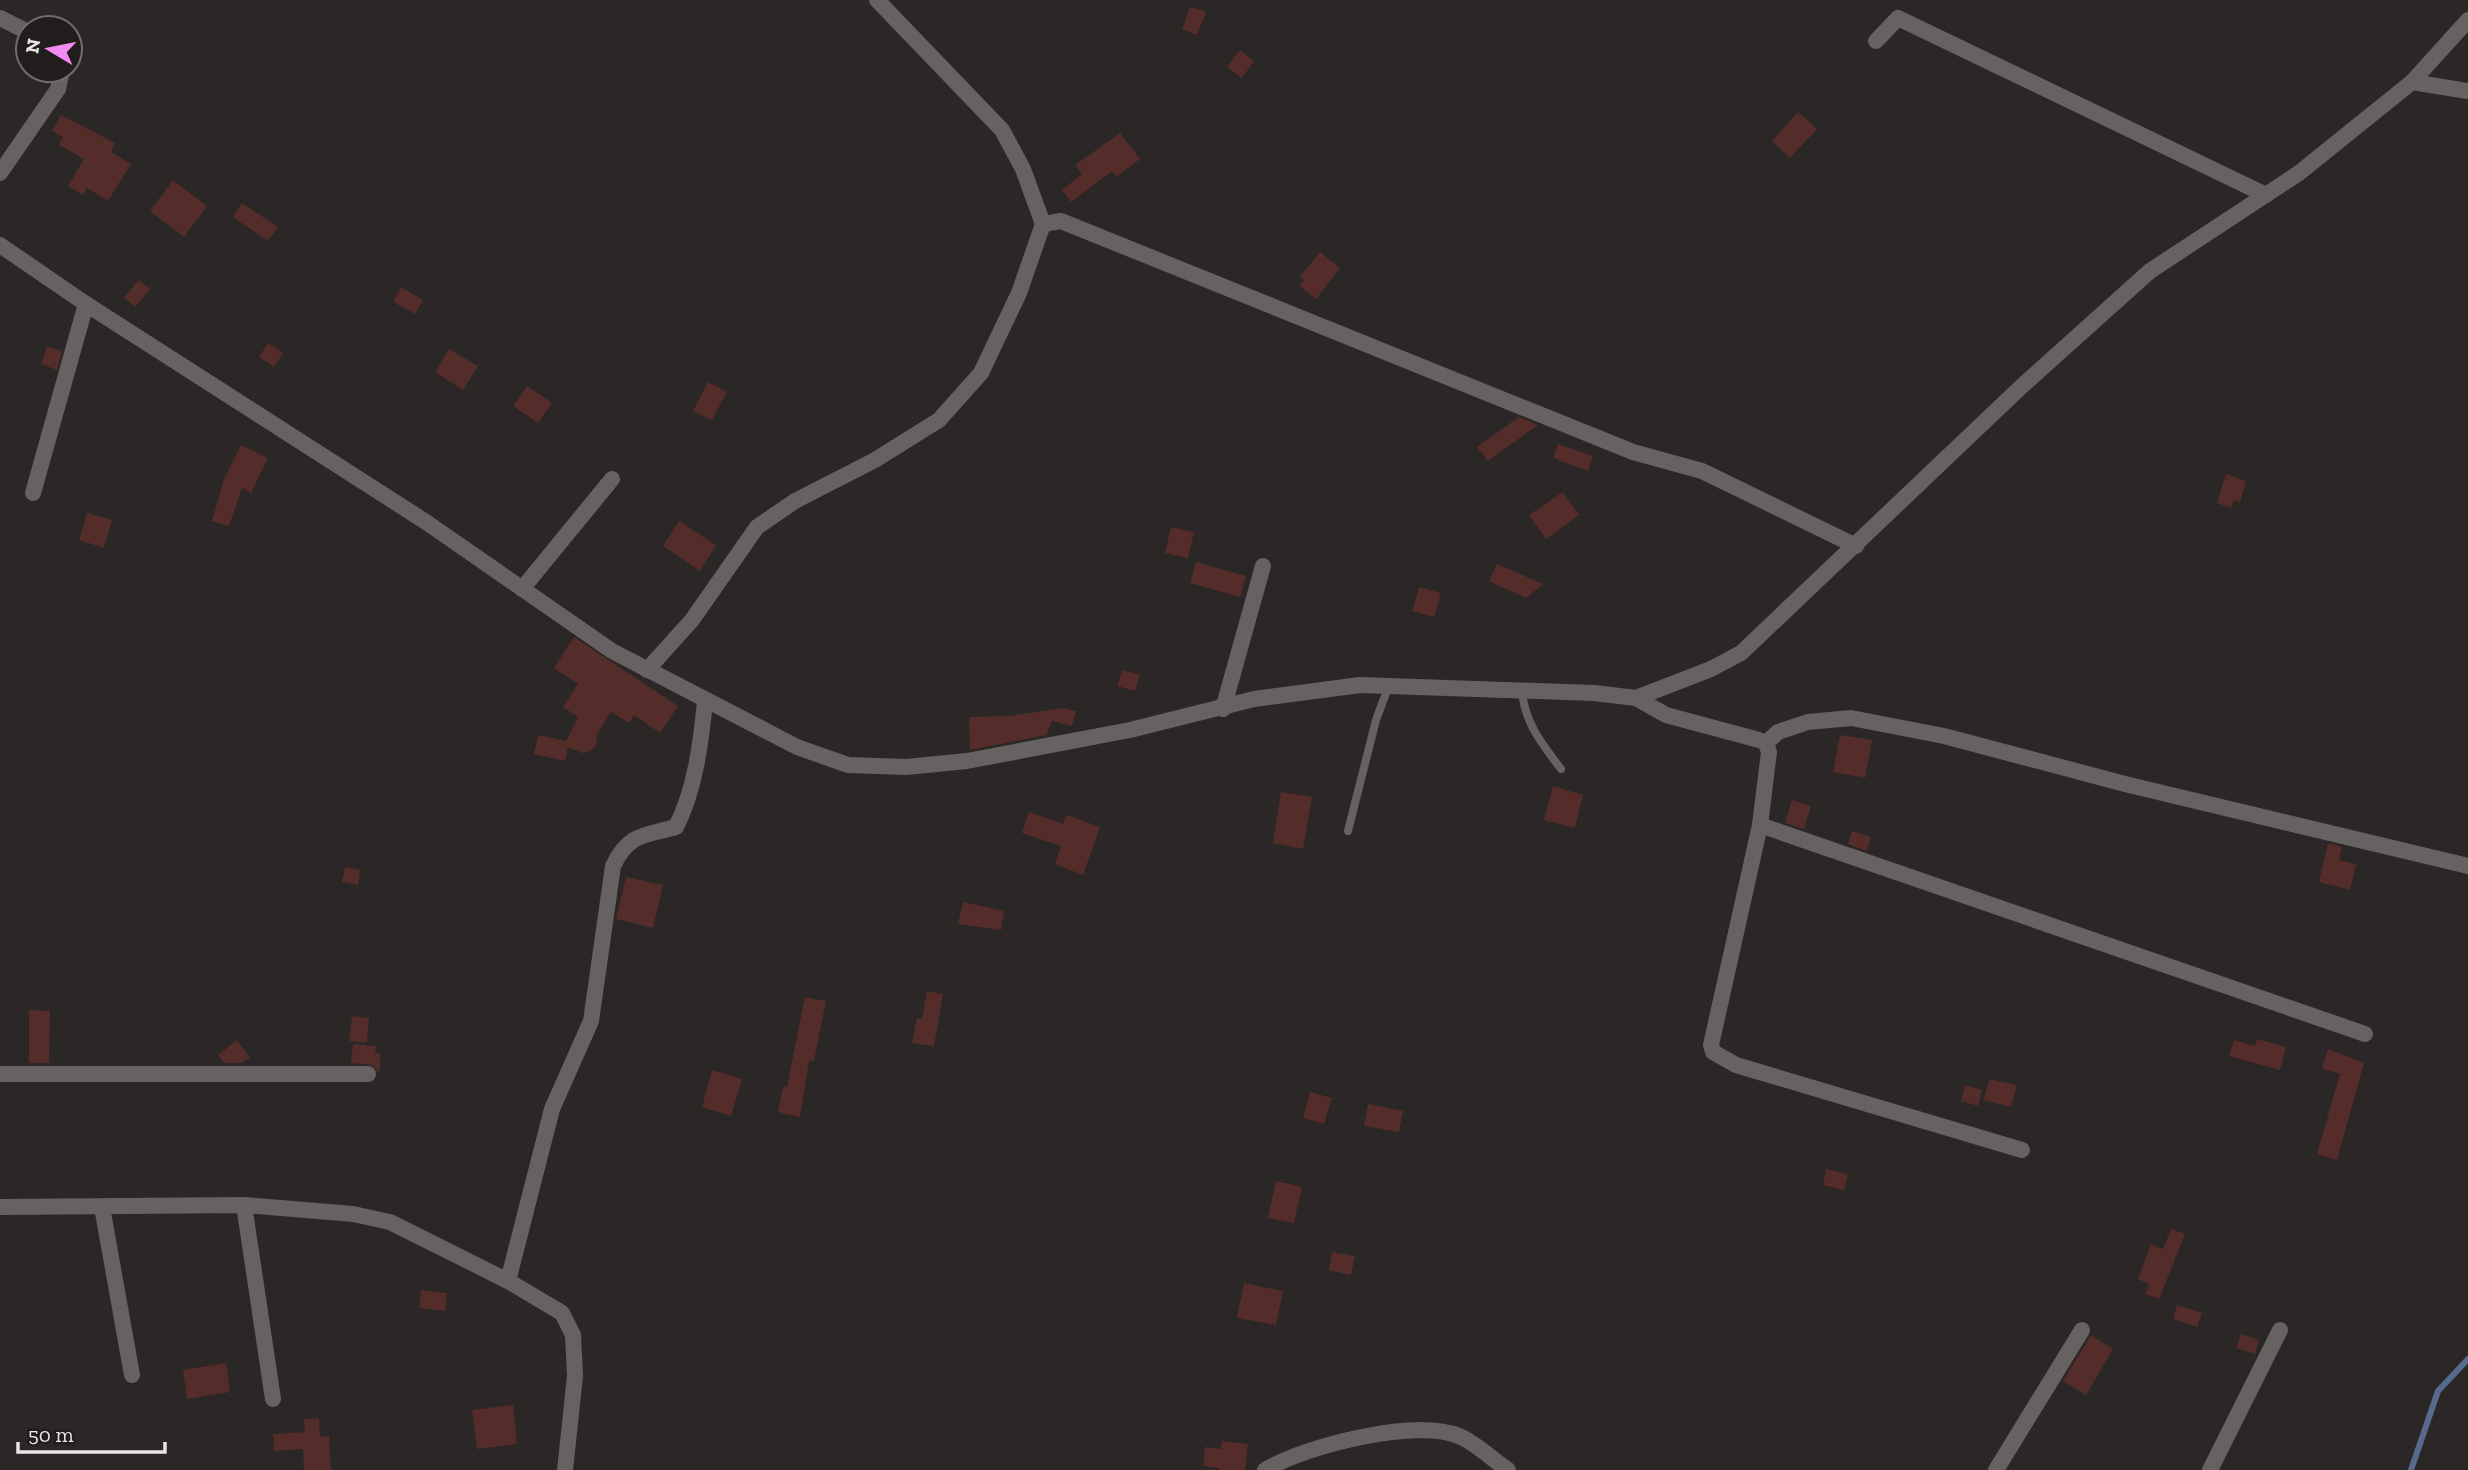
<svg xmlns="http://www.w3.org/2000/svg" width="2468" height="1470" viewBox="0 0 2468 1470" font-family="'Zilla Slab',serif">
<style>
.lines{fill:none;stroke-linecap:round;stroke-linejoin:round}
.stream{stroke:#576a8c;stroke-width:6}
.building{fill:#542c2a}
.service{stroke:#666261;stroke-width:8}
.minor{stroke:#666261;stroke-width:16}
</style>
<rect width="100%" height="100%" fill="#2a2726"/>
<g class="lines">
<polyline class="stream" points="2411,1470 2438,1391 2468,1359"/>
</g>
<g class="building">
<polygon points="1190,7 1206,12 1197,35 1182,29"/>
<polygon points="1240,50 1254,61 1242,78 1227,67"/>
<polygon points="1798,112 1817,129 1790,158 1772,141"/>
<polygon points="61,115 115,143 111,152 131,164 108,201 87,188 83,195 68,186 84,159 59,145 63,137 52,131"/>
<polygon points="1120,133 1140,159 1116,177 1112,171 1071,202 1062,190 1082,174 1075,165"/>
<polygon points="173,180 207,206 184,237 150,211"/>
<polygon points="242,203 278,227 268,241 233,217"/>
<polygon points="1320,252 1340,268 1316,299 1299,286 1304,280 1300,277"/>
<polygon points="139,280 150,289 135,307 124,297"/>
<polygon points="401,287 423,300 415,314 393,302"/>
<polygon points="268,343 283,353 274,367 259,357"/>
<polygon points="47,346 62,351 57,370 41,364"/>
<polygon points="449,349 478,366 463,390 435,372"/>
<polygon points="708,382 727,392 712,420 693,411"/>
<polygon points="527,386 552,403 538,423 513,406"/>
<polygon points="1519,417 1538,425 1488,461 1477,447"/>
<polygon points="1558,444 1593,456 1588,471 1553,458"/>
<polygon points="241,445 268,458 251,493 242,488 229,526 212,521 224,479"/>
<polygon points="2226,474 2246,481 2240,502 2234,500 2231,508 2217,503"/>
<polygon points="1563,492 1579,515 1546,539 1529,515"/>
<polygon points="87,513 112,520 104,548 79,540"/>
<polygon points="679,521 716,545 700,571 663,546"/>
<polygon points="1171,527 1194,532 1188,558 1165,553"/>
<polygon points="1196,562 1246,576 1240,597 1190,583"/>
<polygon points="1497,564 1543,584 1526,598 1489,581"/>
<polygon points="1419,587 1441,593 1434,617 1412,611"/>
<polygon points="574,637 678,706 660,733 634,715 629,723 611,712 597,734 596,745 590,751 582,753 568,747 565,761 534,754 538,735 566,741 578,717 563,707 578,684 554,668"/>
<polygon points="1122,670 1140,675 1135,691 1117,686"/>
<polygon points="1063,708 1076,711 1072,726 1052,721 1046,735 970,750 969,717 1009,716"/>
<polygon points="1840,735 1872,740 1865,778 1833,772"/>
<polygon points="1553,786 1583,795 1575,828 1544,820"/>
<polygon points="1281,792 1312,797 1303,849 1273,843"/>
<polygon points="1792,800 1811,806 1804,829 1785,823"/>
<polygon points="1029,812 1063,824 1067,815 1100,827 1083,875 1055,864 1061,846 1022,833"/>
<polygon points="1852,831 1871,837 1867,851 1848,844"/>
<polygon points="2328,843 2342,847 2339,860 2356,864 2350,890 2319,882"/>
<polygon points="345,867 360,870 358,885 342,882"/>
<polygon points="626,877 663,885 653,928 616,919"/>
<polygon points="963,902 1004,911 1001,930 958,924"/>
<polygon points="927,991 943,994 934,1046 912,1043 917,1018 922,1019"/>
<polygon points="805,997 826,1001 814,1061 809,1061 800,1117 778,1112 783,1086 787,1087"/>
<polygon points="29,1010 50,1011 49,1063 29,1063"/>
<polygon points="352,1016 369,1018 367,1043 349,1041"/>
<polygon points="2257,1039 2286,1047 2280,1070 2229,1056 2234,1040 2255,1046"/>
<polygon points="237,1040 250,1058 241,1063 224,1063 218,1055"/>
<polygon points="353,1044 376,1046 375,1053 381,1053 379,1074 373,1065 351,1063"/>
<polygon points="2328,1049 2364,1063 2337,1160 2317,1154 2340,1074 2322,1069"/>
<polygon points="712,1070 742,1079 731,1116 702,1107"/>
<polygon points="1989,1079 2017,1085 2011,1107 1984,1100"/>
<polygon points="1965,1085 1982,1090 1978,1106 1961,1101"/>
<polygon points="1310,1092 1332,1098 1324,1124 1303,1118"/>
<polygon points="1368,1104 1403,1111 1399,1132 1364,1126"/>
<polygon points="1826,1169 1848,1174 1844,1190 1823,1185"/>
<polygon points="1276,1181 1302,1187 1294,1223 1268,1218"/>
<polygon points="2171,1229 2185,1234 2159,1299 2145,1294 2149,1284 2138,1279 2151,1244 2163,1249"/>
<polygon points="1332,1252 1355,1256 1351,1275 1329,1270"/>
<polygon points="1244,1283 1283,1291 1276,1325 1237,1318"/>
<polygon points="421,1290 447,1293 445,1311 419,1308"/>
<polygon points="2177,1305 2202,1313 2197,1327 2173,1319"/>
<polygon points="2241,1334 2259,1340 2255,1354 2236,1348"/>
<polygon points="2091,1335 2113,1349 2086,1395 2063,1381"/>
<polygon points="226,1363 230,1392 187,1399 183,1370"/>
<polygon points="513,1405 517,1444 477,1449 472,1410"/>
<polygon points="319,1418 320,1437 329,1436 331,1470 304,1470 303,1449 274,1451 273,1434 305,1432 304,1419"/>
<polygon points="1222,1441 1248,1444 1245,1470 1219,1470 1219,1468 1203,1466 1205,1447 1221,1449"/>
</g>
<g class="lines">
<g class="service">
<path d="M1522,690c2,32 20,54 39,79"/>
<polyline points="1348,831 1376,720 1389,685"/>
</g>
<g class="minor">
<polyline points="0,18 28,32"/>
<polyline points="1876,41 1898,18 2266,195"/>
<polyline points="2412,82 2468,91"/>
<polyline points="0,173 58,89 62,70"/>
<polyline points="1043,224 1061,221 1633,452 1702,471 1856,546"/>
<polyline points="0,245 86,304 426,522 612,651 797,747 848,765 906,767 967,761 1130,730 1254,699 1360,685 1594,693 1636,698 1711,669 1741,653 2022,386 2150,271 2299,173 2412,82 2468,20"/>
<polyline points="33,493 86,304"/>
<polyline points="522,589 612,479"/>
<polyline points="647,670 692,620 757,527 795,501 875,460 939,420 981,373 1019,293 1043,224 1023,169 1002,130 877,0"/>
<polyline points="1636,698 1666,715 1759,740 1766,743 1769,752 1760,825 1711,1045 1713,1052 1736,1065 2022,1150"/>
<polyline points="1223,709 1263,566"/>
<polyline points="1766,743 1778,732 1808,722 1851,718 1944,736 2125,784 2468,866"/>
<polyline points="1760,825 2365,1034"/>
<polyline points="0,1074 368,1074"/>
<polyline points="244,1205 273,1399"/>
<polyline points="0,1207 244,1205 353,1214 390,1222 508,1281 562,1313 573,1335 575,1376 565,1470"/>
<polyline points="102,1207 132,1375"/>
<path d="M508,1281l44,-172 39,-88 22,-155c16,-33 31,-30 63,-39 19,-37 25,-84 29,-126"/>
<path d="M1265,1470c40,-24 150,-52 194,-34 17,7 34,24 49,34"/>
<polyline points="1996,1470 2082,1330"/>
<polyline points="2210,1470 2280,1330"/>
</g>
</g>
<g transform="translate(49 49) rotate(280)"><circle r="33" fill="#201d1c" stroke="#706d6c" stroke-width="2"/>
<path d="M0-5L12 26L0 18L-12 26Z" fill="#f38af2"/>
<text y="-10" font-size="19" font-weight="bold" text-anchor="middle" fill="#e8e6e5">N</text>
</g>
<path d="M18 1442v10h147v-10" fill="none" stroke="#e8e6e5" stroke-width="3.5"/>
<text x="28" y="1442" font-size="21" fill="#e8e6e5" stroke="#201d1c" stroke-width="5" paint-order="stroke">50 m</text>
</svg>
